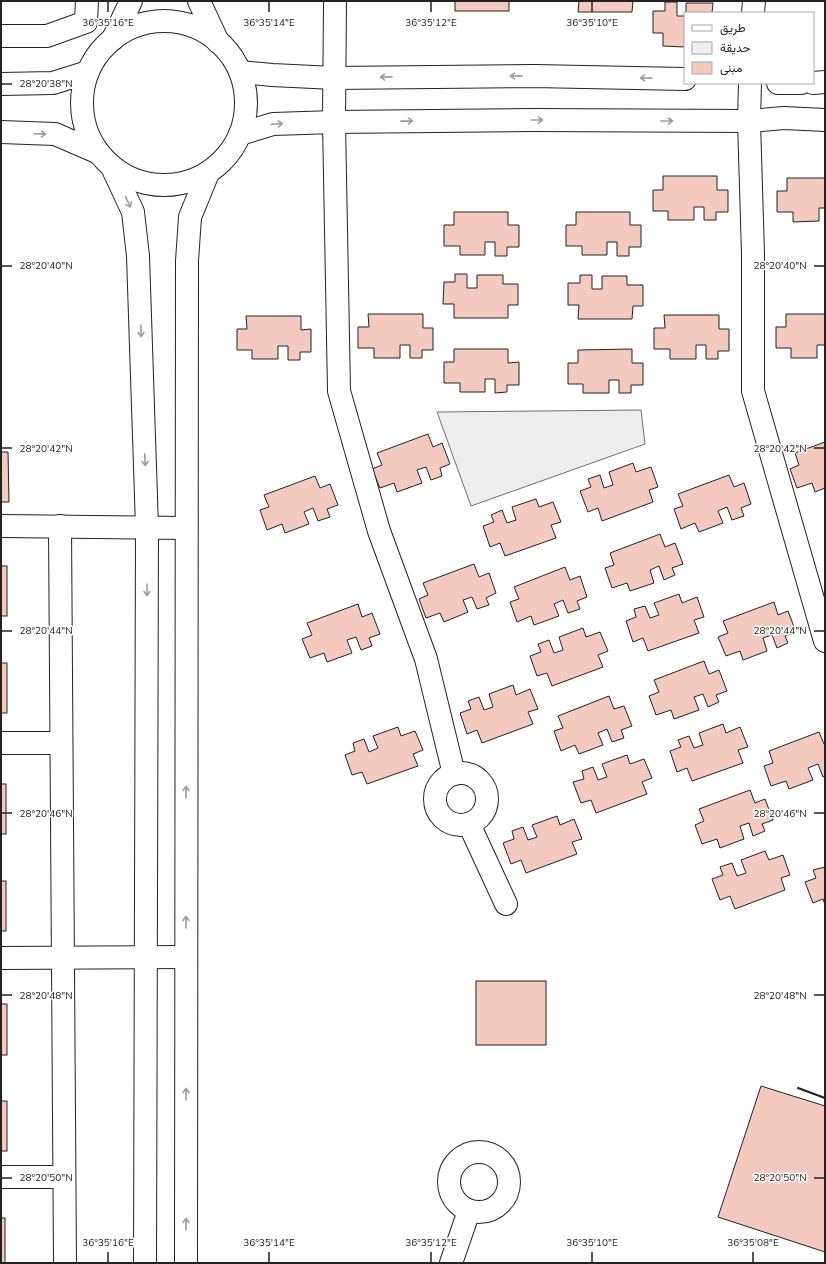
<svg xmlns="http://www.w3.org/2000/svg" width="826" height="1264" viewBox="0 0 826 1264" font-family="'Nunito Sans',Vazirmatn,sans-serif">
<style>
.green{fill:#eee;stroke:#6f6f6f}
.building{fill:#f3c9c0;stroke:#222}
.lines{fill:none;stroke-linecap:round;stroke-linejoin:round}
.minor-casing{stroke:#222;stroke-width:24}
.minor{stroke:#fff;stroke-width:22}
.wall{stroke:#222;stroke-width:2}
.oneway{stroke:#9c9c9c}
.ticks{fill:none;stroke:#222;stroke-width:1.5}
.ticks-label{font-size:10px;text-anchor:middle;fill:#222;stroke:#fff;stroke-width:3;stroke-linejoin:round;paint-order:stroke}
</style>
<rect width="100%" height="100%" fill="#fff"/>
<polygon class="green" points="641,410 645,444 471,506 437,412"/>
<g class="building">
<rect x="455" y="1" width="54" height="10"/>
<polygon points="579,1 633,1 632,12 578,12"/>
<polygon points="665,2 677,2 677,16 685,16 685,47 663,46 663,33 653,33 653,11 665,11"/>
<polygon points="686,3 713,3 712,13 728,13 686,13"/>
<polygon points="663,176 717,176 717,190 728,190 728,212 716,212 716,220 704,220 704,207 694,207 694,220 668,220 668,211 653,211 653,190 663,190"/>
<polygon points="787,178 825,178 825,208 819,208 819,221 793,222 793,212 777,212 777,191 787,191"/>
<polygon points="454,212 508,212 508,225 519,225 519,247 507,247 507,256 495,256 495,242 485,242 485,255 460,255 460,246 444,246 444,225 454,225"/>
<polygon points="576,212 630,212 630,225 641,225 641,247 629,247 629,256 617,256 617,242 607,242 607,255 582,255 582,246 566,246 566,225 576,225"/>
<polygon points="455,274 467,274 467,288 477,288 477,275 503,275 503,284 518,284 518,305 508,305 508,318 454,318 454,304 443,304 444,282 455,282"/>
<polygon points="580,275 592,275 592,289 602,289 602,276 627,276 627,285 643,285 643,306 633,306 632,319 578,319 579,305 568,305 568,283 580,283"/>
<polygon points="368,314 423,314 423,328 433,328 433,350 422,350 422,358 410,358 410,345 400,345 400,358 374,358 374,348 358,348 358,327 369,327"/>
<polygon points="786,314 825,314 825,345 817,345 817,358 791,358 791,348 776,348 776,327 786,327"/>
<polygon points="664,315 719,315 719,329 729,329 729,351 718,351 718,359 706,359 706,345 696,345 696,359 670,359 670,349 654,349 654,328 665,328"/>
<polygon points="246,316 301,316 301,330 311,329 311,352 300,352 300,360 288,360 288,346 278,346 278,359 252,359 252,350 237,350 237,329 247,329"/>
<polygon points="454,349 508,349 508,363 519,362 519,385 507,385 507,392 495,393 495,379 485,379 485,392 460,392 460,383 444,383 444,362 454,362"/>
<polygon points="632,349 632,363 643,363 643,385 631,385 631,393 619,393 619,380 609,380 609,393 583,393 583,384 568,384 568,363 578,363 578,350"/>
<polygon points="428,434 433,447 442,443 450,464 440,468 442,476 431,480 426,467 417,470 422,483 397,492 394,483 380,488 372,469 382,465 377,453"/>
<polygon points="825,442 825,488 815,492 812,483 797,488 790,469 799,465 795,453"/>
<polygon points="1,452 8,452 9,502 1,502"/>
<polygon points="633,463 636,472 651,467 658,487 649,490 653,502 602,521 598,508 588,512 580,491 591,487 588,479 600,475 604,488 613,485 609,472"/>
<polygon points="729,475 734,487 744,483 751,504 741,508 744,516 732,520 727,507 718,511 723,523 699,532 695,523 681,529 674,509 683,506 678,494"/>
<polygon points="315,476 320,488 330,484 338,505 327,509 330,517 318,521 313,508 304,512 309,524 285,533 282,524 267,530 260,510 269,507 264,495"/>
<polygon points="536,499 539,507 553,502 561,522 551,525 556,538 505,556 500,543 490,547 483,526 494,522 491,515 502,510 507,523 516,520 512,507"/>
<polygon points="660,534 665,547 675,543 683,564 672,568 675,575 664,580 659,566 650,570 654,583 630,591 627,583 612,588 605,568 614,565 610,553"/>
<polygon points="474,564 479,577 489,573 496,593 486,598 489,605 477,609 472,597 463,600 468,612 444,622 440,613 426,618 419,599 428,595 423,583"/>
<rect x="1" y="566" width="6" height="50"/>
<polygon points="565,567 570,580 580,576 587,597 577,601 580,609 568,613 563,600 554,604 559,616 534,625 531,616 517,622 510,602 519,599 514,587"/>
<polygon points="679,594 682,603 697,597 704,617 694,620 699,633 648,651 643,638 633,642 626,621 636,617 634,609 645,606 650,618 659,615 654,603"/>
<polygon points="774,602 778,615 788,611 796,632 785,636 788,643 777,648 772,635 763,638 767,651 743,660 740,651 726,656 718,637 728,633 723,621"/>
<polygon points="358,604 362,617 372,613 380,634 369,638 372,646 361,650 356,637 347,640 352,653 327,662 324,653 310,658 302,639 312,635 307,623"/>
<polygon points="583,628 586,637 600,632 608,651 598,655 603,667 552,686 547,673 537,676 530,656 541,652 538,644 549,640 554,653 563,650 559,637"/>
<polygon points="704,661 709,674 719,670 727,691 716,695 719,702 708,707 703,694 694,697 699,710 674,719 671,710 656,715 649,696 659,692 654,680"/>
<rect x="1" y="663" width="6" height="50"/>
<polygon points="513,685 516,695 530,689 538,709 528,712 533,724 482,743 477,730 467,734 460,713 471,709 468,701 479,697 484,710 493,707 489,694"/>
<polygon points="609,696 614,709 624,706 632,726 621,730 624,738 612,742 607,729 598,733 603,745 579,754 575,745 561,751 554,731 563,728 558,716"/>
<polygon points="723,724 726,733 740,727 748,747 738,750 743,763 692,781 687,768 677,772 670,751 681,747 678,740 689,736 694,748 703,745 699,733"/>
<polygon points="398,727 401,736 415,731 423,750 413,754 418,766 367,784 362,772 352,775 345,755 355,751 353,743 364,739 369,752 378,748 373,736"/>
<polygon points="819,732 824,744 825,744 825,776 823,777 818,764 808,768 813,780 789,789 786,781 771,786 764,766 773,763 769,751"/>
<polygon points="627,755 630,764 644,759 652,778 642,782 647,794 596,813 591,800 581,803 573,782 584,779 582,771 593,767 598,780 607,777 602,764"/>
<rect x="1" y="784" width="5" height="50"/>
<polygon points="750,790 755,803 765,799 773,820 762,824 765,831 753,836 749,823 740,826 744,839 720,848 717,839 702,844 695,825 704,821 699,809"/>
<polygon points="557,816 560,825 574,819 582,839 572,842 577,854 526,873 521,860 511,864 503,843 514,839 512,831 523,827 528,840 537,837 532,825"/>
<polygon points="765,851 769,860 783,855 790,875 781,878 785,890 735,909 730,896 720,900 712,879 723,875 720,867 732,863 737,876 746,873 741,860"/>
<polygon points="825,868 825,905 823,899 813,903 805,882 816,878 813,870 825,867"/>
<rect x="1" y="881" width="5" height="50"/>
<rect x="476" y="981" width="70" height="64"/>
<rect x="1" y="1004" width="6" height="51"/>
<polygon points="761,1086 825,1106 825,1252 718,1217"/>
<rect x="1" y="1101" width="6" height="50"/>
<rect x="1" y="1218" width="4" height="45"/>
</g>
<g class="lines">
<defs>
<g id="minor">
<polyline points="199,1 218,42"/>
<polyline points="335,1 334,122 339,391 379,531 426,659 454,774"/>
<polyline points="753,13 754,1"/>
<circle cx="164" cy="103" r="82"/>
<polyline points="1,36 47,36 86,22 87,1"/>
<polyline points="113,39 131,1"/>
<polyline points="240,72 272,75 334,78 534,76 685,79"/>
<polyline points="750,83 749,121 753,254 753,391 825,641"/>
<polyline points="778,83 801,83"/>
<polyline points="813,83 825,82"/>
<polyline points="1,84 53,83 88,72"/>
<polyline points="1,132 55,134 99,153"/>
<polyline points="240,134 273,124 334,122 533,120 749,121 784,118 825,120"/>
<polyline points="112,167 133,212 138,256 147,527 145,1263"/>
<polyline points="1,526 186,528"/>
<polyline points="60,526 65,1263"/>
<polyline points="1,743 61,743"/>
<circle cx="461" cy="799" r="26"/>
<polyline points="469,824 506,904"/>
<polyline points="1,958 186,957"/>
<circle cx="479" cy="1182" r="30"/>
<polyline points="1,1177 64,1177"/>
<polyline points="186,1263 187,261 190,217 208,173"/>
<polyline points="451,1263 469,1211"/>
</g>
</defs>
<use href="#minor" class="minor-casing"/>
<use href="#minor" class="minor"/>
<polyline class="wall" points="798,1088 825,1098"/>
</g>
<defs><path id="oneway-shaft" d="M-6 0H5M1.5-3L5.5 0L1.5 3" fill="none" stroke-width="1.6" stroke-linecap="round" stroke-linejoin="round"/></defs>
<g class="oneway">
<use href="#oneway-shaft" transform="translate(516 76) rotate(179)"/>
<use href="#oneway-shaft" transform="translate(386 77) rotate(179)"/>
<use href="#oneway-shaft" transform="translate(646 78) rotate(-179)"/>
<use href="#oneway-shaft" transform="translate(537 120)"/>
<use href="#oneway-shaft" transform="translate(407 121) rotate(-1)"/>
<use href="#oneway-shaft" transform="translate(667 121)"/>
<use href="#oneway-shaft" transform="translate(277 124) rotate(-5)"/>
<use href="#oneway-shaft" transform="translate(40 134) rotate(2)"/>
<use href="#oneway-shaft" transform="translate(128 202) rotate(65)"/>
<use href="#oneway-shaft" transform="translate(141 331) rotate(88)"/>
<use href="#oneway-shaft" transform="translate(145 460) rotate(88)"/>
<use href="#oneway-shaft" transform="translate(147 590) rotate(90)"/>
<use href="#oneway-shaft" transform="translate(186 792) rotate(-90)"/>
<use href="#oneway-shaft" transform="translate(186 922) rotate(-90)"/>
<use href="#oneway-shaft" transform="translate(186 1094) rotate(-90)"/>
<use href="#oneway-shaft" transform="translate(186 1224) rotate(-90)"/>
</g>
<path class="ticks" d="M108,2v10M269,2v10M431,2v10M592,2v10M2,84h10M2,266h10M814,266h10M2,448h10M814,448h10M2,631h10M814,631h10M2,813h10M814,813h10M2,995h10M814,995h10M2,1178h10M814,1178h10M108,1252v10M269,1252v10M431,1252v10M592,1252v10M753,1252v10"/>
<g class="ticks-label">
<text x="108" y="26">36°35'16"E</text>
<text x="269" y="26">36°35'14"E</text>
<text x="431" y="26">36°35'12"E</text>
<text x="592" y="26">36°35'10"E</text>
<text x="46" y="87">28°20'38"N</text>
<text x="780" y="269">28°20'40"N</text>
<text x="46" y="269">28°20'40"N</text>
<text x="780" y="452">28°20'42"N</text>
<text x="46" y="452">28°20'42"N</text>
<text x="46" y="634">28°20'44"N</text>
<text x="780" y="634">28°20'44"N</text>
<text x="46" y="817">28°20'46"N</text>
<text x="780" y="817">28°20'46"N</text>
<text x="46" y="999">28°20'48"N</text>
<text x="780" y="999">28°20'48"N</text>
<text x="780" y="1181">28°20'50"N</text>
<text x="46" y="1181">28°20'50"N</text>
<text x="108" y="1246">36°35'16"E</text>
<text x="269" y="1246">36°35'14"E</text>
<text x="431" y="1246">36°35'12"E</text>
<text x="592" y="1246">36°35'10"E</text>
<text x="753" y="1246">36°35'08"E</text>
</g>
<rect width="826" height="1264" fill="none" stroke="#222222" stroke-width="4"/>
<rect x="684" y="12" width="130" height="72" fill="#ffffff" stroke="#a7a7a7"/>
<rect x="692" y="25" width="20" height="6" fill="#ffffff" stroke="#a7a7a7"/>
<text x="720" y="32" font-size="12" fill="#222222">طريق</text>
<rect x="692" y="42" width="20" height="12" fill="#eeeeee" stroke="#a7a7a7"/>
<text x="720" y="52" font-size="12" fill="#222222">حديقة</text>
<rect x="692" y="62" width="20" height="12" fill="#f3c9c0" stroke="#a7a7a7"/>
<text x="720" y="72" font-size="12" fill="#222222">مبنى</text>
</svg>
